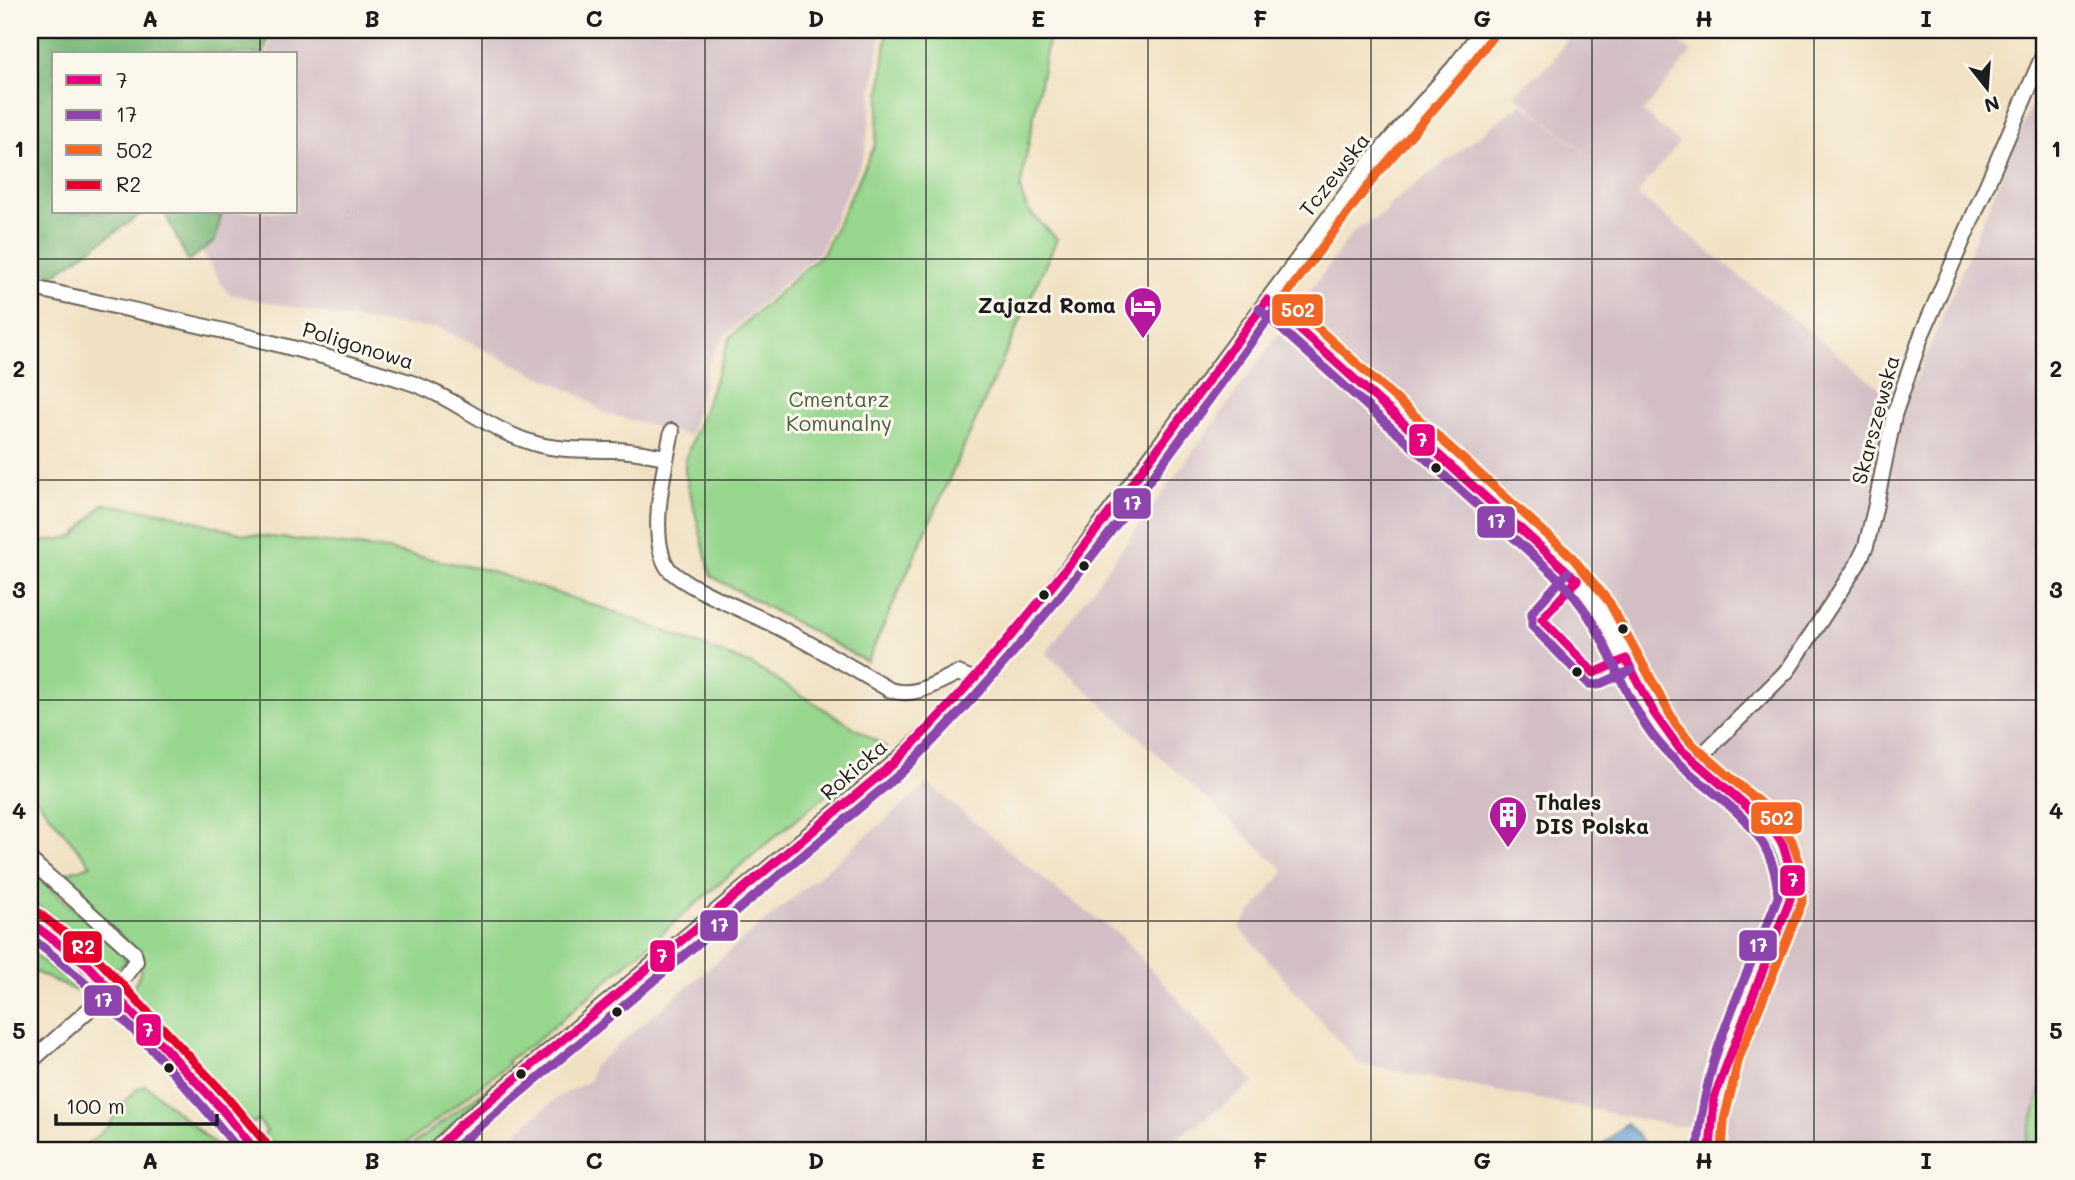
<svg xmlns="http://www.w3.org/2000/svg" width="2075" height="1180" viewBox="0 0 2075 1180" font-family="Mali,sans-serif">
<style>
.industrial{fill:#d2bec4}
.green{fill:#96d68d;stroke:#597954;stroke-width:2}
.forest{fill:#78b778;stroke:#4a6a4a;stroke-width:2}
.water{fill:#659fd4;stroke:#405e78;stroke-width:2}
.lines{fill:none;stroke-linecap:round;stroke-linejoin:round}
.minor-casing{stroke:#676156;stroke-width:18}
.minor{stroke:#fff;stroke-width:14}
.bus-1-casing{stroke:#fbf7ec;stroke-width:14}
.bus-2-casing{stroke:#fbf7ec;stroke-width:14}
.bus-3-casing{stroke:#fbf7ec;stroke-width:14}
.bus-4-casing{stroke:#fbf7ec;stroke-width:14}
.bus-1{stroke:#e5007d;stroke-width:9}
.bus-2{stroke:#8e44ad;stroke-width:9}
.bus-3{stroke:#f26522;stroke-width:9}
.bus-4{stroke:#e4002b;stroke-width:9}
.grid{fill:none;stroke:#1c1c1c;stroke-width:2;stroke-opacity:0.55}
.bus-dot{fill:#1c1c1c;stroke:#fbf7ec;stroke-width:2.5}
.labels{text-anchor:middle;stroke-width:6;stroke-linejoin:round;paint-order:stroke}
.street-label{font-size:21px;fill:#1c1c1c;stroke:#fbf7ec}
.poi-label{font-size:21px;font-weight:bold;fill:#1c1c1c;stroke:#fbf7ec;text-anchor:end}
.park-label{font-size:21px;fill:#475d44;stroke:#fbf7ec}
.line-badge{stroke:#fbf7ec;stroke-width:2.5}
.badge-label{font-size:19px;text-anchor:middle;font-weight:bold;fill:#fff}
.neatline{fill:none;stroke:#1c1c1c;stroke-width:2.5}
.grid-label{font-size:23px;text-anchor:middle;font-weight:bold;fill:#1c1c1c}
</style>
<rect width="100%" height="100%" fill="#fbf7ec"/>
<filter id="ink" filterUnits="userSpaceOnUse"><feTurbulence type="fractalNoise" baseFrequency=".0143" numOctaves="2"/><feDisplacementMap in="SourceGraphic" scale="14" xChannelSelector="R" yChannelSelector="G"/><feConvolveMatrix kernelMatrix="1 2 1 2 8 2 1 2 1" color-interpolation-filters="sRGB"/></filter>
<filter id="wash" filterUnits="userSpaceOnUse"><feTurbulence type="fractalNoise" baseFrequency=".00686" numOctaves="4" result="noise"/><feDisplacementMap in="SourceGraphic" scale="28" xChannelSelector="R" yChannelSelector="G"/><feGaussianBlur stdDeviation="1.57" result="paint"/><feColorMatrix in="noise" values="0 0 0 0 0 0 0 0 0 0 0 0 0 0 0 0 0 1.4 0 .05"/><feComposite in="paint" operator="in"/></filter>
<g filter="url(#wash)">
<rect width="100%" height="100%" fill="#f1e1c3"/>
<g class="industrial">
<polygon points="274,30 881,30 865,152 820,251 724,337 715,350 708,364 690,436 604,413 587,399 441,329 351,319 228,294 198,246 211,212 296,212 296,54 267,54"/>
<polygon points="1572,30 1663,30 1692,52 1643,112 1679,143 1637,194 1886,393 1916,380 2045,72 2045,1072 2024,1150 1722,1150 1720,1126 1676,1126 1359,1064 1239,927 1285,871 1046,653 1353,232 1386,212 1389,205 1522,103 1601,165 1514,94 1553,61"/>
<polygon points="928,784 1062,894 1121,936 1254,1083 1160,1150 494,1150 560,1096 591,1080 593,1066"/>
</g>
<g class="green">
<polygon points="887,30 1050,30 1020,189 1027,209 1057,239 867,662 711,576 685,472 685,460 731,336 824,252 875,145"/>
<polygon points="103,504 167,513 243,534 382,549 486,570 618,613 752,665 886,747 762,847 538,1040 507,1061 509,1064 398,1150 270,1150 261,1136 267,1131 258,1120 252,1124 136,998 133,988 140,973 142,956 58,876 91,865 30,791 30,543 74,537"/>
<path d="M30,869l94,86 1,9 -9,5c-21,-3 -59,-55 -86,-67z"/>
<polygon points="30,952 77,987 76,991 33,971 30,974"/>
<polygon points="2045,1075 2045,1150 2024,1150"/>
<polygon points="494,1083 427,1150 407,1150 417,1141"/>
<polygon points="146,1085 220,1149 221,1150 81,1150 110,1125 116,1110 137,1089"/>
</g>
<g class="forest">
<polygon points="30,30 270,30 264,54 54,54 54,212 144,212 55,274 30,269"/>
<polygon points="164,212 222,212 215,241 188,261"/>
</g>
<polygon class="water" points="1627,1123 1650,1150 1597,1150"/>
</g>
<g filter="url(#ink)">
<g class="lines">
<defs>
<g id="minor">
<path d="M30,287c126,29 253,54 376,94 48,15 85,52 134,64 24,6 49,4 74,5 17,0 35,4 52,7"/>
<path d="M1267,300l296,265c15,16 29,31 40,50 22,38 37,82 63,118 45,59 133,82 124,166 -27,80 -82,166 -80,251"/>
<path d="M672,431c-7,34 -25,106 -4,137 14,18 81,44 104,56 40,20 79,43 118,66 26,8 45,-7 68,-17l19,8"/>
<polyline points="1694,763 1788,670 1857,565 1866,546 1875,509 1894,415 1922,334 2045,51"/>
<polyline points="30,860 134,953 136,961 121,981 30,1062"/>
<polyline points="30,922 88,966 220,1107 255,1150"/>
<polyline points="435,1150 459,1126 893,764 951,710 1028,622 1367,166 1455,66 1482,30"/>
</g>
</defs>
<use href="#minor" class="minor-casing"/>
<use href="#minor" class="minor"/>
<defs>
<g id="bus-1">
<polyline points="1267,300 1577,580"/>
<polyline points="1577,580 1542,619 1594,673 1626,659"/>
<polyline points="1626,659 1654,713 1679,748 1772,828 1783,845 1793,878 1790,899 1714,1098 1710,1150"/>
<polyline points="30,922 88,966 220,1107 255,1150"/>
<path d="M435,1150l24,-24 434,-362c142,-141 256,-303 374,-464"/>
</g>
<g id="bus-2">
<path d="M1259,309l295,265c14,14 27,29 37,46 24,39 37,86 67,122 46,55 117,74 120,155 -32,84 -75,161 -80,252"/>
<polyline points="1568,572 1532,612 1532,626 1589,684 1598,685 1631,670"/>
<path d="M30,937c78,60 147,137 209,213"/>
<path d="M452,1150l449,-377c143,-140 257,-304 376,-466"/>
</g>
<polyline id="bus-3" points="1492,37 1464,74 1377,174 1284,298 1572,557 1609,602 1676,725 1693,745 1776,817 1792,841 1801,867 1802,902 1739,1058 1724,1120 1722,1150"/>
<polyline id="bus-4" points="37,912 97,958 229,1099 265,1142"/>
</defs>
<use href="#bus-1" class="bus-1-casing"/>
<use href="#bus-2" class="bus-2-casing"/>
<use href="#bus-3" class="bus-3-casing"/>
<use href="#bus-4" class="bus-4-casing"/>
<use href="#bus-1" class="bus-1"/>
<use href="#bus-2" class="bus-2"/>
<use href="#bus-3" class="bus-3"/>
<use href="#bus-4" class="bus-4"/>
</g>
</g>
<path class="grid" d="M260,30v24M482,30v1120M705,30v1120M926,30v1120M1148,30v1120M1371,30v1120M1592,30v1120M1814,30v1120M260,212v938M30,259h2015M30,480h2015M30,700h2015M30,921h2015"/>
<defs>
<symbol id="hotel-pin" viewBox="-11 -11 22 30"><path d="M0 17L-7.5 6A9.5 9.5 0 1 1 7.5 6Z" fill="#b5179e" stroke="#fbf7ec"/><path d="M-6-4.5h1.5V1H6V5H4.5V3h-9V5H-6ZM-4 0a1.8 1.8 0 1 1 3.6 0ZM.5 0V-2.5h3Q6-2.5 6 0Z" fill="#fff"/></symbol>
<symbol id="building-pin" viewBox="-11 -11 22 30"><path d="M0 17L-7.5 6A9.5 9.5 0 1 1 7.5 6Z" fill="#b5179e" stroke="#fbf7ec"/><path d="M-4-6H4V6H1V3H-1V6H-4ZM-2.5-4.3h1.7v1.8h-1.7ZM.8-4.3h1.7v1.8H.8ZM-2.5-1h1.7V.8h-1.7ZM.8-1h1.7V.8H.8Z" fill="#fff"/></symbol>
</defs>
<g fill-rule="evenodd">
<use href="#hotel-pin" x="1121" y="284" width="44" height="60"/>
<use href="#building-pin" x="1486" y="793" width="44" height="60"/>
</g>
<g class="bus-dot">
<circle cx="1436" cy="468" r="6"/>
<circle cx="1084" cy="566" r="6"/>
<circle cx="1044" cy="595" r="6"/>
<circle cx="1623" cy="629" r="6"/>
<circle cx="1577" cy="672" r="6"/>
<circle cx="617" cy="1012" r="6"/>
<circle cx="169" cy="1068" r="6"/>
<circle cx="521" cy="1074" r="6"/>
</g>
<g class="labels">
<g class="street-label">
<text transform="translate(1335 175) rotate(-52)" y="7">Tczewska</text>
<text transform="translate(358 346) rotate(17)" y="7">Poligonowa</text>
<text transform="translate(1876 420) rotate(-75)" y="7">Skarszewska</text>
<text transform="translate(854 770) rotate(-41)" y="7">Rokicka</text>
</g>
<g class="poi-label">
<text x="1116" y="313">Zajazd Roma</text>
<text x="1535" y="810" text-anchor="start">Thales<tspan x="1535" dy="24">DIS Polska</tspan></text>
</g>
<g class="park-label">
<text x="839" y="407">Cmentarz<tspan x="839" dy="24">Komunalny</tspan></text>
</g>
</g>
<g class="line-badge">
<rect x="1271" y="293" width="53" height="34" rx="7" fill="#f26522"/>
<rect x="1408" y="423" width="28" height="34" rx="7" fill="#e5007d"/>
<rect x="1112" y="487" width="40" height="33" rx="7" fill="#8e44ad"/>
<rect x="1476" y="505" width="40" height="34" rx="7" fill="#8e44ad"/>
<rect x="1750" y="801" width="53" height="34" rx="7" fill="#f26522"/>
<rect x="1779" y="864" width="27" height="33" rx="7" fill="#e5007d"/>
<rect x="699" y="909" width="40" height="33" rx="7" fill="#8e44ad"/>
<rect x="1738" y="929" width="40" height="33" rx="7" fill="#8e44ad"/>
<rect x="62" y="930" width="41" height="34" rx="7" fill="#e4002b"/>
<rect x="649" y="939" width="27" height="34" rx="7" fill="#e5007d"/>
<rect x="83" y="984" width="40" height="33" rx="7" fill="#8e44ad"/>
<rect x="135" y="1013" width="27" height="34" rx="7" fill="#e5007d"/>
</g>
<g class="badge-label">
<text x="1298" y="317">502</text>
<text x="1422" y="447">7</text>
<text x="1132" y="510">17</text>
<text x="1496" y="528">17</text>
<text x="1777" y="825">502</text>
<text x="1793" y="887">7</text>
<text x="719" y="932">17</text>
<text x="1758" y="952">17</text>
<text x="83" y="954">R2</text>
<text x="662" y="963">7</text>
<text x="103" y="1007">17</text>
<text x="148" y="1037">7</text>
</g>
<rect width="2075" height="1180" fill="none" stroke="#fbf7ec" stroke-width="77"/>
<rect x="52" y="52" width="245" height="161" fill="#fbf7ec" stroke="#a29f99" stroke-width="2"/>
<rect x="66" y="75" width="35" height="10" fill="#e5007d" stroke="#a29f99" stroke-width="2"/>
<text x="116" y="88" font-size="21" fill="#1c1c1c">7</text>
<rect x="66" y="110" width="35" height="10" fill="#8e44ad" stroke="#a29f99" stroke-width="2"/>
<text x="116" y="122" font-size="21" fill="#1c1c1c">17</text>
<rect x="66" y="145" width="35" height="10" fill="#f26522" stroke="#a29f99" stroke-width="2"/>
<text x="116" y="158" font-size="21" fill="#1c1c1c">502</text>
<rect x="66" y="180" width="35" height="10" fill="#e4002b" stroke="#a29f99" stroke-width="2"/>
<text x="116" y="192" font-size="21" fill="#1c1c1c">R2</text>
<g transform="translate(1987 88) rotate(163)" stroke="#fbf7ec" stroke-width="5" paint-order="stroke">
<path d="M0-5L12 26L0 18L-12 26Z" fill="#1c1c1c"/>
<text y="-10" font-size="19" font-weight="bold" text-anchor="middle" fill="#1c1c1c">N</text>
</g>
<path d="M56 1114v10h161v-10" fill="none" stroke="#1c1c1c" stroke-width="3.5"/>
<text x="66" y="1114" font-size="21" fill="#1c1c1c" stroke="#fbf7ec" stroke-width="5" paint-order="stroke">100 m</text>
<rect x="38" y="38" width="1998" height="1104" class="neatline"/>
<g class="grid-label">
<text x="150" y="27">A</text>
<text x="372" y="27">B</text>
<text x="594" y="27">C</text>
<text x="816" y="27">D</text>
<text x="1038" y="27">E</text>
<text x="1260" y="27">F</text>
<text x="1482" y="27">G</text>
<text x="1704" y="27">H</text>
<text x="1926" y="27">I</text>
<text x="19" y="157">1</text>
<text x="2056" y="157">1</text>
<text x="19" y="377">2</text>
<text x="2056" y="377">2</text>
<text x="19" y="598">3</text>
<text x="2056" y="598">3</text>
<text x="19" y="819">4</text>
<text x="2056" y="819">4</text>
<text x="19" y="1039">5</text>
<text x="2056" y="1039">5</text>
<text x="150" y="1169">A</text>
<text x="372" y="1169">B</text>
<text x="594" y="1169">C</text>
<text x="816" y="1169">D</text>
<text x="1038" y="1169">E</text>
<text x="1260" y="1169">F</text>
<text x="1482" y="1169">G</text>
<text x="1704" y="1169">H</text>
<text x="1926" y="1169">I</text>
</g>
</svg>
